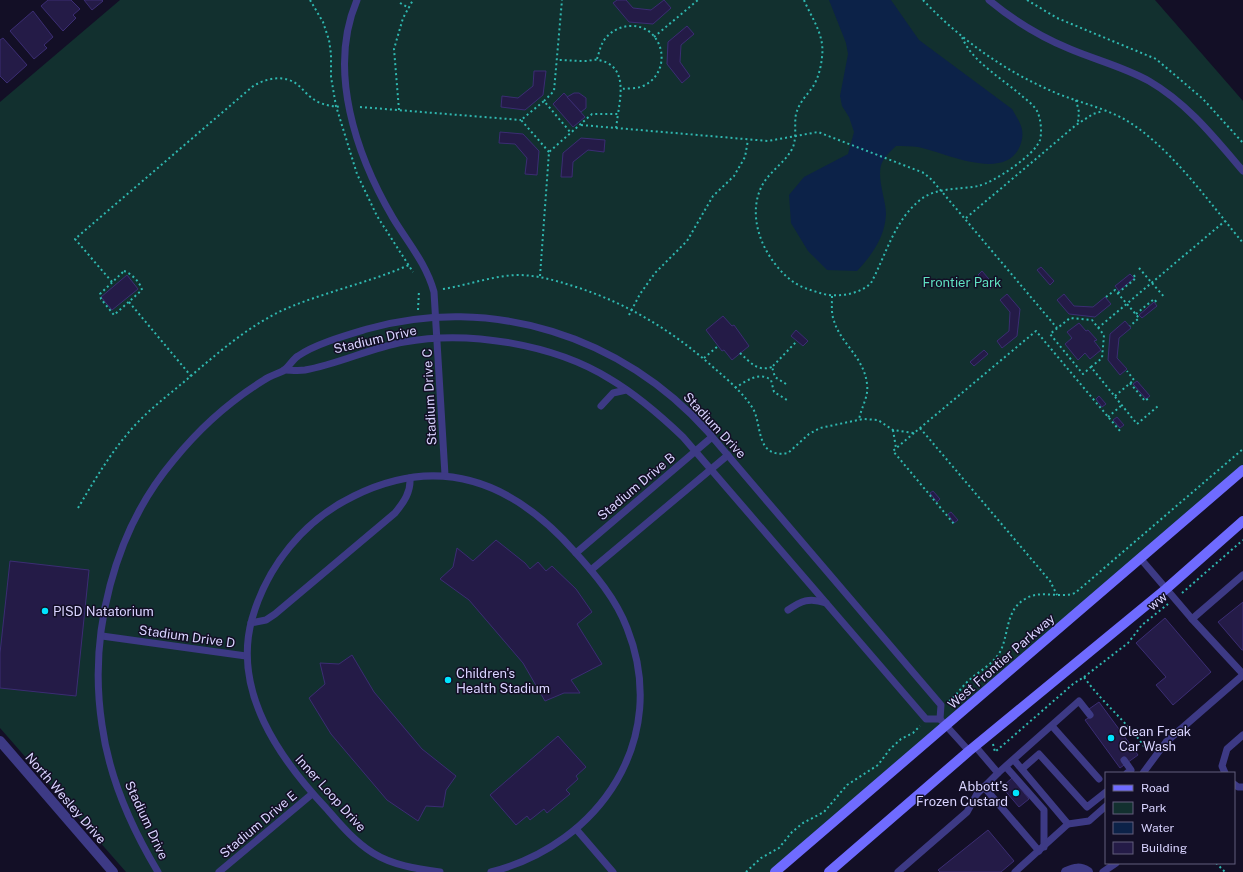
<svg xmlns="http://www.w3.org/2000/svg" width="1243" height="872" viewBox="0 0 1243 872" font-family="'Public Sans',sans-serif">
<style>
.green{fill:#12302f}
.water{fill:#0c2248}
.building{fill:#241b47;stroke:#3b2d73}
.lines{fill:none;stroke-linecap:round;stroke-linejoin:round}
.path{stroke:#2fb8b0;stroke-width:2;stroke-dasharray:2 3;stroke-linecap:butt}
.lane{stroke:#3d3a85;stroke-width:7}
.street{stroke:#3d3a85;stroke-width:10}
.secondary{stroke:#6f6bff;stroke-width:10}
.poi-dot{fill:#00e5ff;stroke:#130f26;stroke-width:1.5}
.labels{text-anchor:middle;stroke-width:3;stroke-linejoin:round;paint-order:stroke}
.park-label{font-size:13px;fill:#5fe0c0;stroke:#130f26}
.street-label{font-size:13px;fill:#d9d4ff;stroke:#130f26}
.poi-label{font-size:13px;fill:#d9d4ff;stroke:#130f26;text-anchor:start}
</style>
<rect width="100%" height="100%" fill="#130f26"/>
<polygon class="green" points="120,0 1155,0 1243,101 1243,465 774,872 126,872 0,728 0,102"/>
<path class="water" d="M829,0h62l28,40 93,69c8,14 14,21 8,37 -15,37 -76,6 -102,1 -7,-1 -15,-1 -22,-1 -4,4 -9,8 -12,13 -10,14 2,39 2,55 -1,23 -14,41 -29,57l-30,-1 -19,-19 -17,-28 -2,-28 15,-18 44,-23 6,-22 -5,-15 -7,-11 -2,-10 8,-42 -2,-11z"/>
<g class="building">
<polygon points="48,0 71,0 80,9 73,15 76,18 63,31 41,6"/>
<polygon points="84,0 102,0 103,1 92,10"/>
<polygon points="617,0 626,0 633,8 651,10 664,0 671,8 653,24 629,22 613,3"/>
<polygon points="33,11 53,37 44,45 47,48 34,59 10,31"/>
<polygon points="687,26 694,34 681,45 680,62 690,76 682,83 667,64 668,42"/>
<polygon points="3,38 27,65 7,83 0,76 0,40"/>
<polygon points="534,71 546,71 543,95 525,110 501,107 502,96 518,98 533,86"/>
<polygon points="564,93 585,117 573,127 553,104"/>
<polygon points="574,93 579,93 586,98 586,108 581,112 567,97"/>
<polygon points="500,132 523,134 539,151 537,175 525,174 527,158 515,144 499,143"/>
<polygon points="581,138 605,140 604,152 588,150 573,162 572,177 561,177 563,153"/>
<polygon points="1041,267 1054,281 1050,285 1037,270"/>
<polygon points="982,271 994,285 990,289 978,275"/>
<polygon points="1130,274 1134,278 1119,291 1115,286"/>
<polygon points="127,275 138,289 112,310 101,297"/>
<polygon points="1007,294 1020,309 1017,336 1002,348 997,341 1009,331 1010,312 1000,300"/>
<polygon points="1064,294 1074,306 1093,307 1105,297 1111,304 1095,317 1069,314 1057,300"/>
<polygon points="1154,302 1157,306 1142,318 1139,315"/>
<polygon points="723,316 732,326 734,325 749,346 732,360 724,350 722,351 706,330"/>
<polygon points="1125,321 1131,328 1119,338 1117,358 1127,369 1120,375 1108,360 1110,334"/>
<polygon points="1079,323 1086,331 1088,330 1097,340 1094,341 1101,350 1090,359 1085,353 1078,360 1065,344 1072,338 1067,332"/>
<polygon points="796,330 808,341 803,346 791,336"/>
<polygon points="984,350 988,354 974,366 970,362"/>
<polygon points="1137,381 1150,396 1146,399 1133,384"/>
<polygon points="1099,396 1106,404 1102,407 1096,399"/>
<polygon points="1117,417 1124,425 1120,428 1113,420"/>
<polygon points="933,491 940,499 937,502 930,493"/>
<polygon points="951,512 958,520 954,523 948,514"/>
<polygon points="496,540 525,563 530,569 538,562 546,571 552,566 576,589 592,612 577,624 602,664 571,680 580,693 564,693 545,701 523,663 469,600 440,579 453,567 457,548 473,561"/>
<polygon points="10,561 89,570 76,696 0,688 0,653"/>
<polygon points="1243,602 1243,650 1242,650 1218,622"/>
<polygon points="1165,618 1211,672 1173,705 1156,685 1166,677 1136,643"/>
<polygon points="352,655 374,692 422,749 456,776 446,790 443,807 426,806 418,821 387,800 331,734 309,698 325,684 320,663 339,664"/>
<polygon points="1099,702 1138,755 1120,768 1085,720 1093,715 1089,709"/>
<polygon points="558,736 586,767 576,776 578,779 566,790 570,794 547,813 544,809 530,820 527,816 516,825 490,795"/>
<polygon points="1012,778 1029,799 1019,807 1002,787"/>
<polygon points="988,830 1014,861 1001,872 940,872 938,870"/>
</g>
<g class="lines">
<g class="path">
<polyline points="310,0 323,22 329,40 331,54 331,77 336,106 357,174 377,216 413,272"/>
<path d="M804,0c8,19 21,35 18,57 -1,11 -4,22 -10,31 -6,8 -13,15 -16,26 -2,10 1,22 -3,33 -7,16 -26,25 -33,43 -13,32 6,71 32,91 8,6 18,9 28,12 15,5 39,2 51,-10 15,-28 23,-62 49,-83 16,-13 38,-10 58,-14 15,-3 57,-31 62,-46 2,-8 1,-19 -2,-27 -3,-7 -10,-12 -16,-17 -19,-17 -51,-35 -60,-59"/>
<path d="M923,0c35,37 77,68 124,89 25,12 53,17 77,30 45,26 85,83 119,124"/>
<polyline points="1027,0 1057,18 1156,59 1203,99 1243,143"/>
<polyline points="400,3 409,8"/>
<polyline points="654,37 698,0"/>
<path d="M597,59c2,-6 3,-12 6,-17 9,-16 33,-22 48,-9 17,16 13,44 -8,53 -6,3 -15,2 -21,3"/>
<polyline points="1076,100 1079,112 1078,122"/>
<polyline points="544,101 554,91 562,0"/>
<polyline points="360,107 521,120"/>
<polyline points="399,110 394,49 403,18 413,0"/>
<polyline points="581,125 768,141 818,132 924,173 932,180 1057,328"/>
<polyline points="616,128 618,114"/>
<polyline points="549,152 521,120 544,101 571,133"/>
<polyline points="966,218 1076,125 1093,114 1103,111"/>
<polyline points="1139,268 1165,298"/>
<path d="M124,271c8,3 16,11 18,19l-28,25 -13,-16 -1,-5z"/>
<path d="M540,276l9,-124 43,-38h26c3,-20 9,-49 -20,-54 -4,-1 -8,1 -12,1 -10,0 -19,-1 -29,-1"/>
<path d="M112,282l-37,-43 177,-152c13,-9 33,-13 46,-2 5,4 9,10 14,13 8,7 19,8 29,9"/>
<path d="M443,289c25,-4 49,-13 74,-14 20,0 37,5 56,11 54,17 100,45 141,82 13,11 28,24 38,39 11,16 2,52 36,46l21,-19 11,-6 43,-9 15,1 15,10 21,3 122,-102 84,100"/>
<polyline points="1118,293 1136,278 1132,273"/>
<path d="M832,296c0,9 -1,17 2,25 7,23 30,36 33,63 2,13 -6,23 -8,36"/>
<polyline points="1106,297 1115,290 1139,318 1130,326"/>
<polyline points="129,302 191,376"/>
<polyline points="418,310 419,290"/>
<polyline points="1136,314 1154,299 1158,304"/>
<polyline points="629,315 640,294 655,273 687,241 713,196 734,176 745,157 748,140"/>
<polyline points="1098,328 1225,221"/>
<path d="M740,353c10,9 17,19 32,14"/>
<polyline points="704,358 718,346"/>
<polyline points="1091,367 1102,358 1104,335 1092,320 1070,318 1050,334 1083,374 1091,367 1137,424 1158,406"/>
<polyline points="1130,383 1145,401 1150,397"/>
<polyline points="786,384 775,377 772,367 796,342"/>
<path d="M735,388c11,-7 24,-17 36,-8l3,12 13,8"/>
<polyline points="1115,396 1134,380 1127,371"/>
<polyline points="1108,417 1122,405"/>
<polyline points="920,428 1050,581 1057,595"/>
<polyline points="893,430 896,448"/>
<polyline points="914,433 893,451 954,524"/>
<path d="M78,508c19,-32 37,-63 63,-89 16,-16 34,-29 51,-44 28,-24 57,-49 91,-65 41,-18 85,-27 126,-45"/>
<polyline points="1182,593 1243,540"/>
<polyline points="1084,677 1128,643 1142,625 1168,604"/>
<path d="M949,701c7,-5 12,-13 19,-20 11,-10 26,-17 33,-31 8,-18 5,-40 24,-51 16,-10 34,0 50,-6l168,-144"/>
<path d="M993,744l2,8 78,-68 11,-7c19,27 46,47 63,74"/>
<polyline points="1216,863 1225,872"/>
<polyline points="746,872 761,858 779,848 792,832 803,823 824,812 847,785 878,765 890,749 901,739 913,733 920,726"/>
</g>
<g class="lane">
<path d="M357,0c-30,70 -1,155 36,218 15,25 33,45 41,74l11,183"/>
<path d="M989,0c24,20 52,37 81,49 26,11 54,18 79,32 38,22 65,56 94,90"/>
<path d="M284,370c6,0 14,1 21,0 34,-6 65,-22 99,-28 64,-12 150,2 206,37 27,16 50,36 73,58l243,282h14"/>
<polyline points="601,406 613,393 626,390"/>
<polyline points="576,553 712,437"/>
<polyline points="1140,558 1192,619 1243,674"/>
<polyline points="591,570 728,455"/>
<path d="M788,610c13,-9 21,-13 38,-7"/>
<polyline points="1192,619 1243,575"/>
<path d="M251,623l15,-3 9,-6 120,-101c9,-11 16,-21 15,-35"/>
<polyline points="102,636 246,656"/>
<polyline points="1052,726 1099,779"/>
<polyline points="1014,760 1068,824 1089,821 1106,806"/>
<polyline points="1124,760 1131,770 1127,773"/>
<polyline points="1006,767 1044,810 1044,847"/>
<polyline points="1022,769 1039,754 1087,807 1106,792"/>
<polyline points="998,773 1079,701 1090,715"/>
<polyline points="1143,773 1166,742 1243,675"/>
<polyline points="1225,773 1222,766 1227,749 1243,735"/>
<polyline points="1234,784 1238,787 1243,787"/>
<polyline points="984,787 1039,851"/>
<polyline points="576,829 613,872"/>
<path d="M158,872c-27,-45 -49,-95 -56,-147 -14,-91 12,-194 71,-264 25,-31 57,-60 91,-81 6,-4 13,-6 19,-9 6,-4 9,-11 15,-15 17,-12 49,-21 69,-27 124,-35 256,7 341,103l233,273 -1,14 29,32"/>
<polyline points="219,872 312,794"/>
<path d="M440,872c-23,-3 -48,-7 -67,-19 -19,-12 -33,-29 -47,-45 -47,-50 -94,-117 -74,-189 15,-53 52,-99 102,-123 87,-43 159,-14 220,55 21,23 42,48 53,77 44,111 -27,216 -136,244"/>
<polyline points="898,872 967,812 977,794 998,773 975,746"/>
<polyline points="1015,872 1068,824"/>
<polyline points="1103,872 1116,863"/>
</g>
<g class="street">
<polyline points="0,741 113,872"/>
<path d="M1066,872c9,-4 14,-5 22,0"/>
</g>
<g class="secondary">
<polyline points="775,872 1243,470"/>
<polyline points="829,872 969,751 1166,589 1243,521"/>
</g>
</g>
<g class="poi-dot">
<circle cx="45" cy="611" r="4"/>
<circle cx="448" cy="680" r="4"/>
<circle cx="1111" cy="738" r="4"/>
<circle cx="1016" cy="793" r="4"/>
</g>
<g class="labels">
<g class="park-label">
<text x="962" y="287">Frontier Park</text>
</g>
<g class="street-label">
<text transform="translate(375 339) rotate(-13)" y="5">Stadium Drive</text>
<text transform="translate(429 397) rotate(-93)" y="5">Stadium Drive C</text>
<text transform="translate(715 425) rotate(47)" y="5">Stadium Drive</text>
<text transform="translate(636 486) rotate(-40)" y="5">Stadium Drive B</text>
<text transform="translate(1157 601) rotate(-39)" y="5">ww</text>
<text transform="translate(187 636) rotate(8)" y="5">Stadium Drive D</text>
<text transform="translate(1001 661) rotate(-41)" y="5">West Frontier Parkway</text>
<text transform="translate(331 793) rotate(48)" y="5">Inner Loop Drive</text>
<text transform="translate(66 798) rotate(49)" y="5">North Wesley Drive</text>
<text transform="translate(147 820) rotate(65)" y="5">Stadium Drive</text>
<text transform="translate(258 824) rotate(-40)" y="5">Stadium Drive E</text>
</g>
<g class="poi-label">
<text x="53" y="616">PISD Natatorium</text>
<text x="456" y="678">Children's<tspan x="456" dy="15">Health Stadium</tspan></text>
<text x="1119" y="736">Clean Freak<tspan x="1119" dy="15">Car Wash</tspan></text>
<text x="1008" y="791" text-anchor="end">Abbott's<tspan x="1008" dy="15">Frozen Custard</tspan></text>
</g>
</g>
<rect x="1105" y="772" width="130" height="92" fill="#130f26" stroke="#625e7d"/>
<rect x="1113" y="785" width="20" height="6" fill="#6f6bff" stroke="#625e7d"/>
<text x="1141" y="792" font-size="12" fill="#d9d4ff">Road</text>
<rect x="1113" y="802" width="20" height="12" fill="#12302f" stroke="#625e7d"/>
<text x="1141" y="812" font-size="12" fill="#d9d4ff">Park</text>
<rect x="1113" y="822" width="20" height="12" fill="#0c2248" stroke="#625e7d"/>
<text x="1141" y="832" font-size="12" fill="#d9d4ff">Water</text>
<rect x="1113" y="842" width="20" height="12" fill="#241b47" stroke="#625e7d"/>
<text x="1141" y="852" font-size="12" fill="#d9d4ff">Building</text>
</svg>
